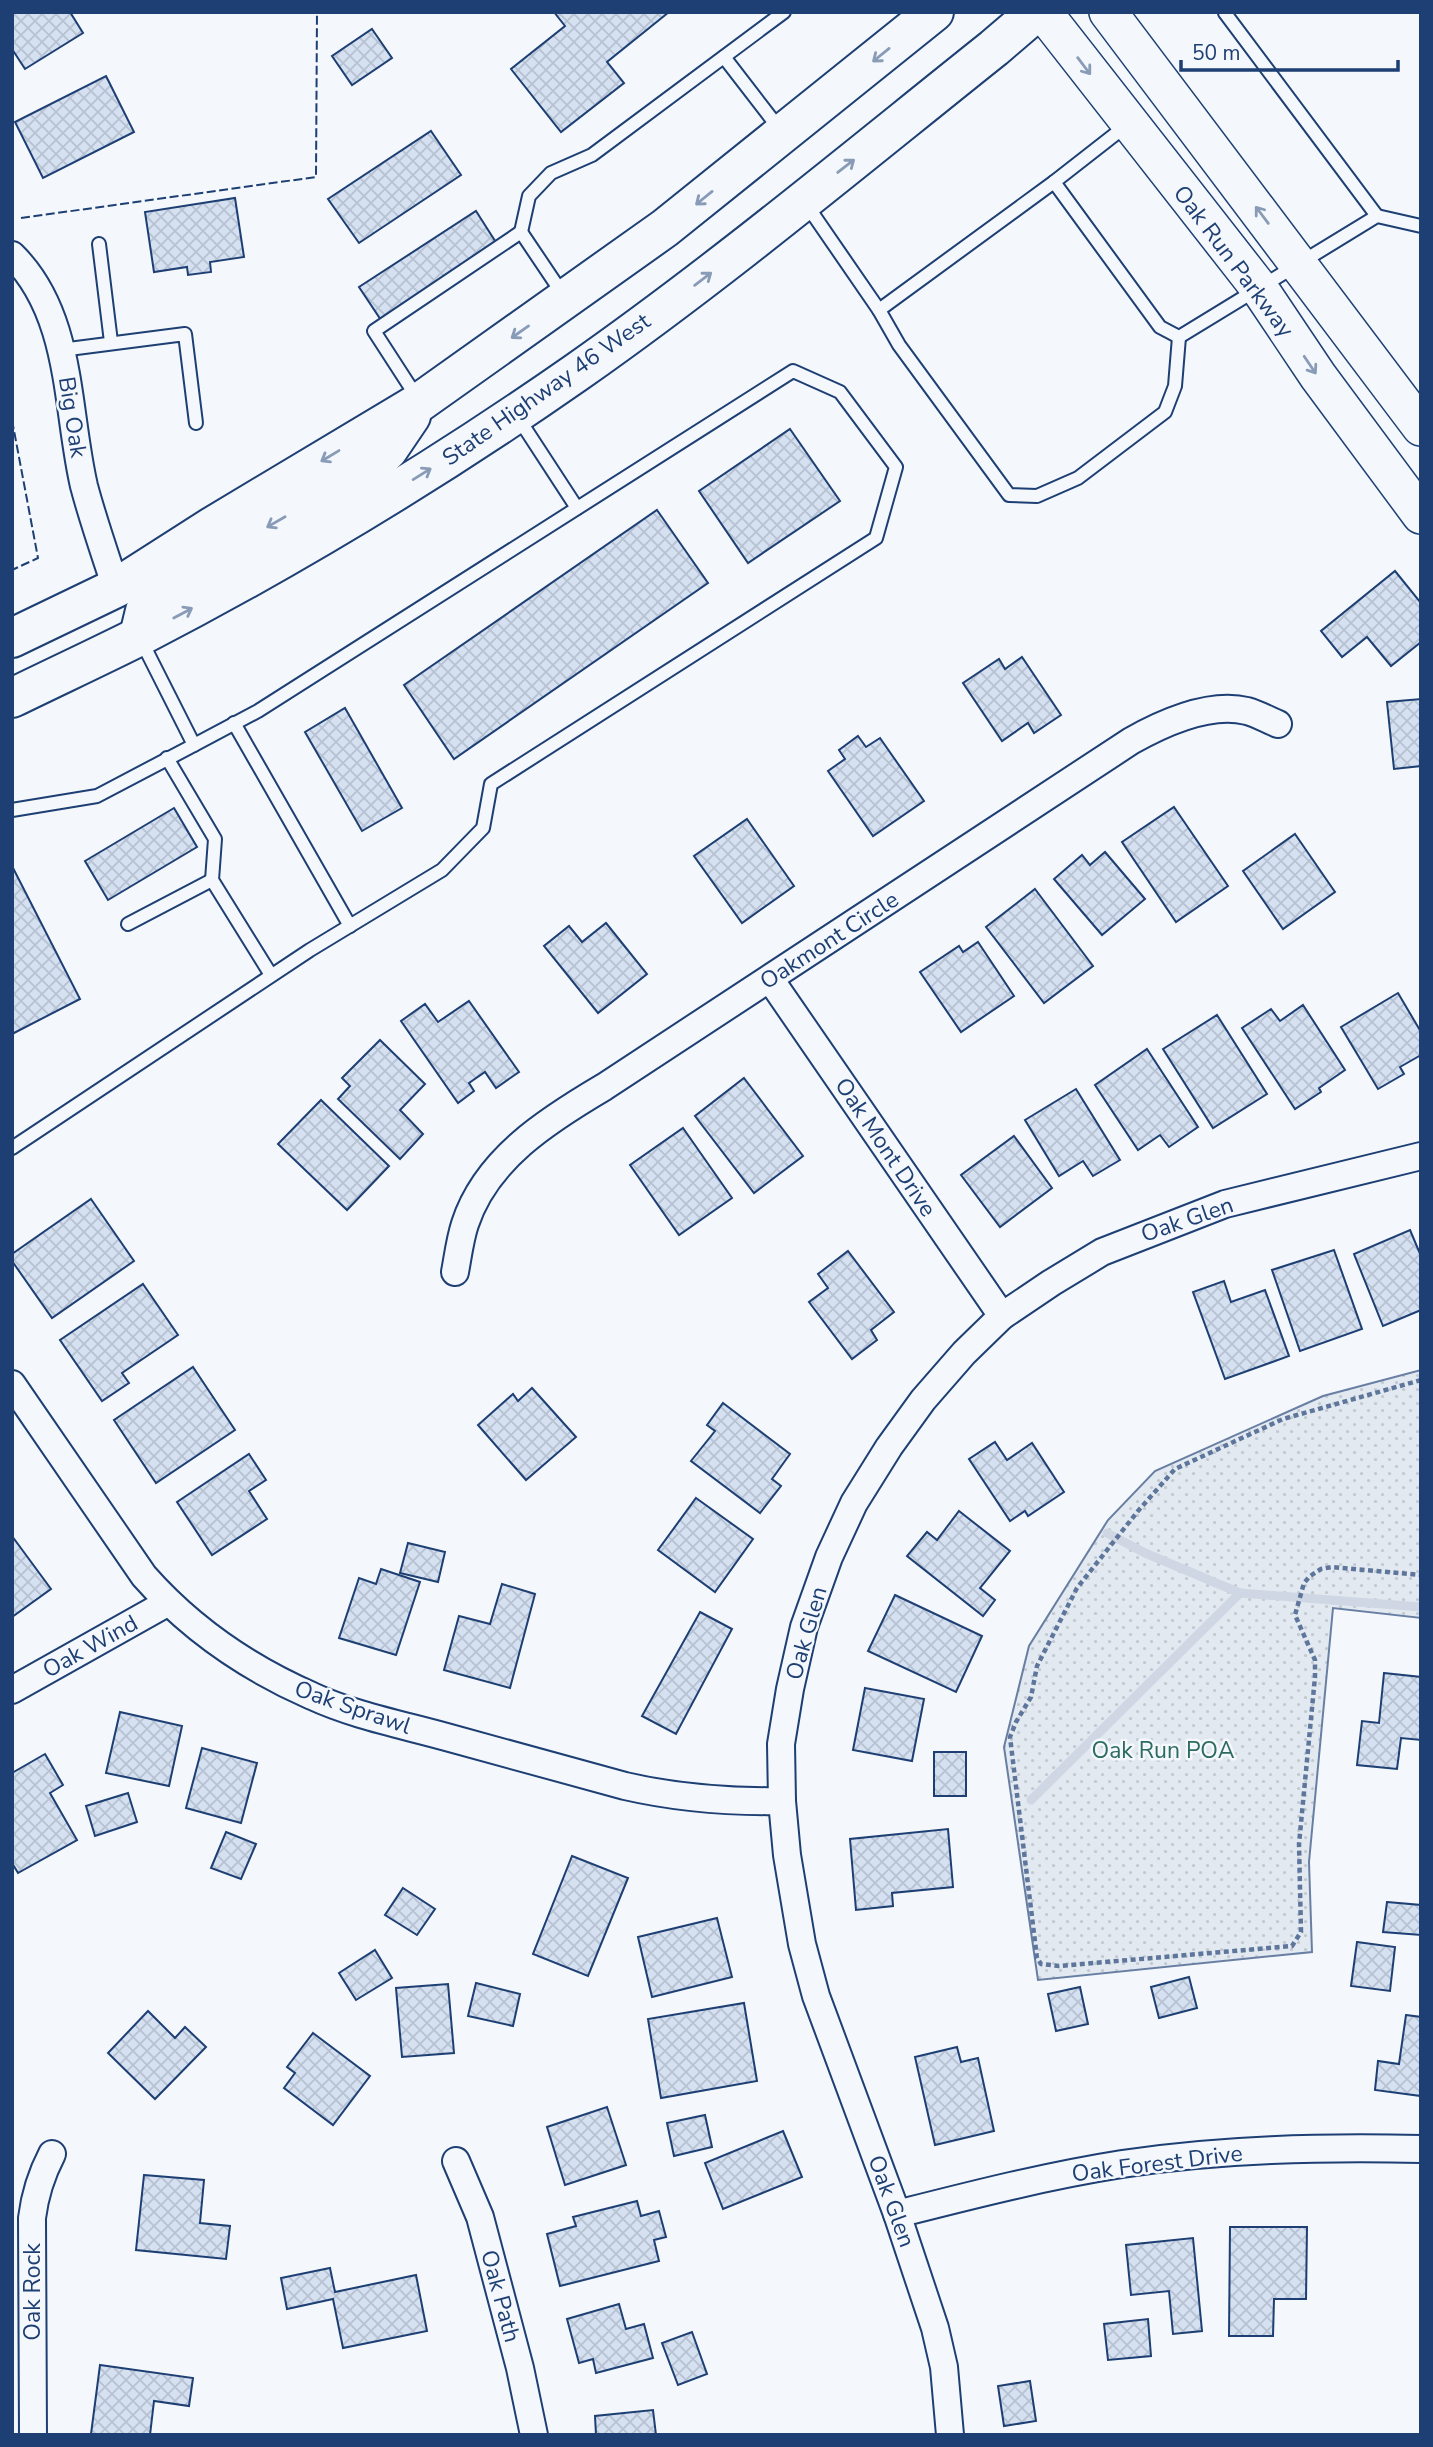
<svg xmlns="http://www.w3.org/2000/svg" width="1433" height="2447" viewBox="0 0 1433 2447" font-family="'Nunito Sans',sans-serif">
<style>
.green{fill:url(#green-dots);stroke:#687fa3;stroke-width:2}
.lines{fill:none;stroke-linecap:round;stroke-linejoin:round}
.stream{stroke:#cfd7e4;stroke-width:9}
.building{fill:url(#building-cross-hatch);stroke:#1d3f73;stroke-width:2}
.lane-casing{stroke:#1d3f73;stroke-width:16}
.street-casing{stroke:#1d3f73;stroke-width:30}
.secondary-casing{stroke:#1d3f73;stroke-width:40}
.primary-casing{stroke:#1d3f73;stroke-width:42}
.path{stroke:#5e769c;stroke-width:4.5;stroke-dasharray:5 3.5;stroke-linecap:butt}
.lane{stroke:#f4f7fb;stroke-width:12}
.street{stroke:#f4f7fb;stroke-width:26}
.secondary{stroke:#f4f7fb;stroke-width:37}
.primary{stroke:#f4f7fb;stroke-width:38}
.fence{stroke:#1d3f73;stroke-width:2;stroke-dasharray:9 3.5;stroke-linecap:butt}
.oneway{stroke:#889bb7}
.labels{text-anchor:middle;stroke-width:5;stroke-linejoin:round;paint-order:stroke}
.street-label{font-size:23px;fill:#1d3f73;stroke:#f4f7fb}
.park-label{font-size:23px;fill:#2c6c60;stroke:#f4f7fb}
</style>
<defs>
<pattern id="green-dots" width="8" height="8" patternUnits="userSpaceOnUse" patternTransform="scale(1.75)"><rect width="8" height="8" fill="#e3e9f0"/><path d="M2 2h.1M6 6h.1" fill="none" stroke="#c2c9d1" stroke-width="1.8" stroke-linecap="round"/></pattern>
<pattern id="building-cross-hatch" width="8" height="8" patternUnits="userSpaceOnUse" patternTransform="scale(1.75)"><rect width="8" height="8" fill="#d5e0f0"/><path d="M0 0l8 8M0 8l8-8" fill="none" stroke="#b6c1d1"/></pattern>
</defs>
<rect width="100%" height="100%" fill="#f4f7fb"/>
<polygon class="green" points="1421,1370 1421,1618 1333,1608 1309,1862 1312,1952 1038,1980 1004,1747 1029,1646 1108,1520 1155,1471 1323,1396"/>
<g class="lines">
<g class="stream">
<polyline points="1107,1533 1145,1553 1240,1593 1421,1607"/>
<polyline points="1031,1800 1240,1593"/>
</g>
</g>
<g class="building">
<polygon points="12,12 70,12 83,33 25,69 12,49"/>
<polygon points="554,12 669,12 607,62 624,83 561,132 511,69 565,26"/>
<polygon points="372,29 392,58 352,85 332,56"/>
<polygon points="106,76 134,132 43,178 15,122"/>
<polygon points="431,131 461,175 359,243 328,199"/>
<polygon points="235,198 244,257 210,262 211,272 188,275 187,267 154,272 145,212"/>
<polygon points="476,211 497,244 381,320 359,287"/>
<polygon points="790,429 840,501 748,563 699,491"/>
<polygon points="657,510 708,583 454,759 404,685"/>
<polygon points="1395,571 1421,603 1421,642 1391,666 1367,637 1342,657 1321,631"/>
<polygon points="1022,657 1061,715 1034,733 1028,723 1002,741 963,683 999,659 1005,669"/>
<polygon points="1421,699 1421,766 1394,769 1387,702"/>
<polygon points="345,708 402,808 362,831 305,732"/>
<polygon points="858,736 866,747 880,738 924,801 873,836 828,771 845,759 839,750"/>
<polygon points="1174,807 1228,886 1176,922 1122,842"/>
<polygon points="174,808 197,847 108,900 85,861"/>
<polygon points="747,819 794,886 742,923 694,856"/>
<polygon points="1295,834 1335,892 1283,929 1243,871"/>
<polygon points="1105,852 1145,899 1102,935 1054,879 1082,855 1090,865"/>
<polygon points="12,866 80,999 12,1034"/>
<polygon points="1035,889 1093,966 1044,1003 986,927"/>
<polygon points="606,923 647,974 598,1013 544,946 569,926 582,942"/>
<polygon points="978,942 1014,996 961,1032 920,972 959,946 963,952"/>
<polygon points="1398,993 1421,1032 1421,1055 1400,1067 1404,1074 1378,1089 1341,1027"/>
<polygon points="469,1001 519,1072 496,1088 485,1072 469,1083 474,1091 458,1103 401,1021 425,1004 438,1022"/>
<polygon points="1303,1005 1345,1070 1319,1088 1321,1092 1295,1109 1242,1028 1271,1009 1280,1021"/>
<polygon points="1217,1015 1267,1094 1213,1128 1163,1049"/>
<polygon points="380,1040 425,1084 400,1110 423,1134 400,1159 338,1099 350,1086 342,1078"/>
<polygon points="1147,1049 1198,1127 1169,1147 1160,1135 1138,1150 1095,1085"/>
<polygon points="744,1078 803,1156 754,1193 695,1116"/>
<polygon points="1076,1089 1120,1160 1093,1176 1083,1161 1059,1176 1025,1120"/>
<polygon points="321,1100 389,1166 347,1210 278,1144"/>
<polygon points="683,1128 732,1198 679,1235 630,1165"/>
<polygon points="1014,1136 1052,1188 1000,1227 961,1175"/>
<polygon points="91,1199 134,1261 52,1318 12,1261 12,1254"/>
<polygon points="1410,1230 1421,1256 1421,1310 1383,1326 1354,1254"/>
<polygon points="1334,1250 1362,1329 1300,1351 1272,1270"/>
<polygon points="848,1251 894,1312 871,1330 877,1340 852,1359 809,1302 828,1288 818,1274"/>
<polygon points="1224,1281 1231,1302 1265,1290 1289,1356 1225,1379 1193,1292"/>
<polygon points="143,1284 178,1335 122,1373 129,1383 102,1401 60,1340"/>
<polygon points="193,1367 235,1430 156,1483 114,1420"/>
<polygon points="532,1388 576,1437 526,1480 478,1425 513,1394 518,1401"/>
<polygon points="723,1403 790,1454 772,1479 781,1486 760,1513 691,1461 715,1431 707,1425"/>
<polygon points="995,1442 1007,1460 1032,1443 1064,1492 1028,1516 1025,1511 1010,1521 969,1459"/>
<polygon points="249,1454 266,1480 249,1491 267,1519 212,1555 177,1502"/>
<polygon points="696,1498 753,1539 715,1592 658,1550"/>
<polygon points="959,1511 1010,1551 980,1588 995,1600 983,1616 907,1556 927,1532 937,1540"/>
<polygon points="12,1536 51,1589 12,1617"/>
<polygon points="408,1543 445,1552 438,1582 400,1573"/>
<polygon points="381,1569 420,1582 396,1655 339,1638 359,1578 376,1584"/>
<polygon points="502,1584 535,1594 510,1688 444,1670 459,1616 490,1624"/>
<polygon points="895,1595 982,1636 956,1692 868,1651"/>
<polygon points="700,1612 732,1629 676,1734 642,1716"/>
<polygon points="1384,1673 1421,1677 1421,1740 1401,1738 1397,1769 1357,1765 1362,1721 1379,1723"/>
<polygon points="865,1688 924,1699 912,1761 853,1750"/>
<polygon points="120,1712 182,1726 169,1786 106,1773"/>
<polygon points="202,1748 257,1763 241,1823 186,1808"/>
<rect x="934" y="1752" width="32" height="44"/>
<polygon points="45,1754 63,1785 50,1793 77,1840 18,1873 12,1863 12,1773"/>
<polygon points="128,1793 137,1822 95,1836 86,1806"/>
<polygon points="948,1829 953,1887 892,1893 893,1906 856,1910 850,1839"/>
<polygon points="226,1832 256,1844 241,1879 211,1868"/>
<polygon points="572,1856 628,1878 588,1976 533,1954"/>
<polygon points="403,1888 435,1909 417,1935 385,1915"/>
<polygon points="1387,1902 1421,1905 1421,1935 1383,1932"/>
<polygon points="717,1918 732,1977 652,1997 638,1937"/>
<polygon points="1357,1942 1395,1947 1390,1991 1351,1986"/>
<polygon points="375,1950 392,1978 356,2000 339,1973"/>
<polygon points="1189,1977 1197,2008 1159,2018 1151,1987"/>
<polygon points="476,1983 520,1994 513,2026 468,2016"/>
<polygon points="448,1984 454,2053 402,2057 396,1988"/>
<polygon points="1080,1987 1088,2024 1056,2031 1048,1994"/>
<polygon points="744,2003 757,2081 661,2098 648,2019"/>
<polygon points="148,2011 175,2038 185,2027 206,2047 155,2099 108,2053"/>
<polygon points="1406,2015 1421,2017 1421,2096 1375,2090 1378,2061 1399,2064"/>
<polygon points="313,2033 370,2076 333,2125 284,2088 295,2073 287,2067"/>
<polygon points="957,2047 961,2062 978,2058 994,2131 935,2145 915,2057"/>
<polygon points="607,2107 626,2165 565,2185 547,2127"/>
<polygon points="705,2115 712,2147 674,2156 667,2123"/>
<polygon points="783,2131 802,2177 723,2209 705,2163"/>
<polygon points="144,2175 204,2180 200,2223 230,2226 226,2259 136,2250"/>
<polygon points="637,2201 641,2216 659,2211 666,2237 654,2240 659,2261 560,2286 547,2234 576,2226 573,2217"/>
<polygon points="1230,2227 1307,2227 1306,2299 1274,2299 1273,2336 1229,2336"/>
<polygon points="1193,2238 1202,2331 1173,2334 1169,2291 1131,2295 1126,2245"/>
<polygon points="330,2268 335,2292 416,2275 427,2331 343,2348 333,2299 287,2309 281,2278"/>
<polygon points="619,2304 626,2329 644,2324 653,2358 596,2373 593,2359 579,2363 567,2319"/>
<polygon points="1148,2319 1151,2356 1108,2360 1104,2324"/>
<polygon points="692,2332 707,2374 678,2385 662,2343"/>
<polygon points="100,2365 193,2378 189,2406 154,2401 150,2435 91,2434"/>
<polygon points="1030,2381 1036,2421 1004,2426 998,2386"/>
<polygon points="653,2410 656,2435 596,2435 595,2416"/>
</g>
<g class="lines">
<defs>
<g id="lane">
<polyline points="1227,12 1225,13 1377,216"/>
<polyline points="724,57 781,131"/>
<polyline points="1127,125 1054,182 1160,327 1179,337 1377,216 1421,226"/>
<polyline points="1054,182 879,310 899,345 1009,495 1037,496 1078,478 1165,412 1175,386 1179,337"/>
<polyline points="806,204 879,310"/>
<polyline points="521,232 529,196 551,173 592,155 784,12"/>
<polyline points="99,244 111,342"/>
<polyline points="61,350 185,334 196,423"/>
<polyline points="418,399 374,331 521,232 564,296"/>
<polyline points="517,416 577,508"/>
<polyline points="234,723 350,926"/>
<polyline points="167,758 215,839 212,880 271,975"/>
<polyline points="12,810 97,796 194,745"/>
<polyline points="128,924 212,880"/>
<polyline points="12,1148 310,950 442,870 483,828 491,784 876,538 896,467 840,392 793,371 258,711 194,745 141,640"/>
</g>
<g id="street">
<path d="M12,255c61,60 54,154 72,231 9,34 21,68 32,102"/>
<polyline points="770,979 1002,1316"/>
<path d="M455,1272c3,-16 5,-33 10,-48 21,-65 83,-104 139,-137l527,-346c32,-18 79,-39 116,-30 11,3 21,9 31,13"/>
<path d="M12,1384l132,192c46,52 104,92 168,120 43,20 92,29 138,42 58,16 116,32 175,48 52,12 103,16 157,15"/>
<polyline points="12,1690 167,1603"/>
<polyline points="456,2161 480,2217 520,2368 534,2435"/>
<path d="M897,2214c75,-19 149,-38 225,-50 99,-15 199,-17 299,-15"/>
<path d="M33,2435l-1,-217c3,-24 9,-43 20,-64"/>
<polyline points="950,2435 944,2367 935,2328 897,2214 816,1996 802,1944 787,1855 782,1801 781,1744 790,1689 804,1627 829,1557 854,1503 889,1447 923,1400 964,1353 1002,1316 1051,1283 1102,1252 1225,1204 1421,1156"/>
</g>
<g id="secondary">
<polyline points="1043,12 1259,288 1318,376 1421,515"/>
<polyline points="1108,12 1421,427"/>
</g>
<g id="primary">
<polyline points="139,636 145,611 159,589 370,468 388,450 411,416"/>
<polyline points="12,638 116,588 213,526 420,402 665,228 934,12"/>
<path d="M12,698c43,-21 86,-41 128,-62 151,-78 298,-167 437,-264 144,-101 279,-214 417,-324l42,-36"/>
</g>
</defs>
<use href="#lane" class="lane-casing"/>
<use href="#street" class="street-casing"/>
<use href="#secondary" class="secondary-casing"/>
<use href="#primary" class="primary-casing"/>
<polyline class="path" points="1421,1380 1283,1419 1175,1469 1138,1511 1077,1588 1037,1666 1031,1697 1016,1722 1010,1737 1037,1958 1041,1964 1059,1966 1292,1946 1301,1932 1299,1844 1315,1677 1315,1660 1295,1615 1304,1583 1310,1576 1321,1569 1332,1567 1421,1575"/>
<use href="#lane" class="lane"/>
<use href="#street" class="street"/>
<use href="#secondary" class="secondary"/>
<use href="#primary" class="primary"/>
<g class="fence">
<polyline points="21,218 316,177 317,12"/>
<polyline points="12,420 38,558 12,570"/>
</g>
</g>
<defs><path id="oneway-shaft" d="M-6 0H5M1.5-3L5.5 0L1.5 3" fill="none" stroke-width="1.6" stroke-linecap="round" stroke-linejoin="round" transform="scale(1.75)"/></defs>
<g class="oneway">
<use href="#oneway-shaft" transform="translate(881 55) rotate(141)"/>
<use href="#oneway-shaft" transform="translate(1084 66) rotate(53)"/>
<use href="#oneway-shaft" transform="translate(846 166) rotate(-38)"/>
<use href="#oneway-shaft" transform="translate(704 198) rotate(141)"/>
<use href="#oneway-shaft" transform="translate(1262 215) rotate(-127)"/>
<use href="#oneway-shaft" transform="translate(703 279) rotate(-37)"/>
<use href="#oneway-shaft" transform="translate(520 332) rotate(145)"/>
<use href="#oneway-shaft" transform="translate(1310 365) rotate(56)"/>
<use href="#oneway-shaft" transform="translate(330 456) rotate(149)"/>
<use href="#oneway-shaft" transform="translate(422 474) rotate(-32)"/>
<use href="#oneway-shaft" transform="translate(276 522) rotate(150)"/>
<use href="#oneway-shaft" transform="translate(183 613) rotate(-28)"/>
</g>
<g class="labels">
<g class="street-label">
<text transform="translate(1234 261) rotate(53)" y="8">Oak Run Parkway</text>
<text transform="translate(546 389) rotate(-35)" y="8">State Highway 46 West</text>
<text transform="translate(73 417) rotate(81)" y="8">Big Oak</text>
<text transform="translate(829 940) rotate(-33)" y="8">Oakmont Circle</text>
<text transform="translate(886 1147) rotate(56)" y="8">Oak Mont Drive</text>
<text transform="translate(1187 1219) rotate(-19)" y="8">Oak Glen</text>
<text transform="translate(806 1633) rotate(-74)" y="8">Oak Glen</text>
<text transform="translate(90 1646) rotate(-29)" y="8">Oak Wind</text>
<text transform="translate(353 1707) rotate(19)" y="8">Oak Sprawl</text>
<text transform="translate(1157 2163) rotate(-7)" y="8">Oak Forest Drive</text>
<text transform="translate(892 2201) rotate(70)" y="8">Oak Glen</text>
<text transform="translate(32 2292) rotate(-90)" y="8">Oak Rock</text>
<text transform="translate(501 2296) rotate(75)" y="8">Oak Path</text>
</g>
<g class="park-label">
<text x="1163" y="1758">Oak Run POA</text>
</g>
</g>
<rect width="1433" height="2447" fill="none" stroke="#1d3f73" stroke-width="28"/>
<path d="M1181 60v10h217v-10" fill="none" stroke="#1d3f73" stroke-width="3.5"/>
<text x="1192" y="60" font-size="21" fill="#1d3f73" stroke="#f4f7fb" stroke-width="5" paint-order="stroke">50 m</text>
</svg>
